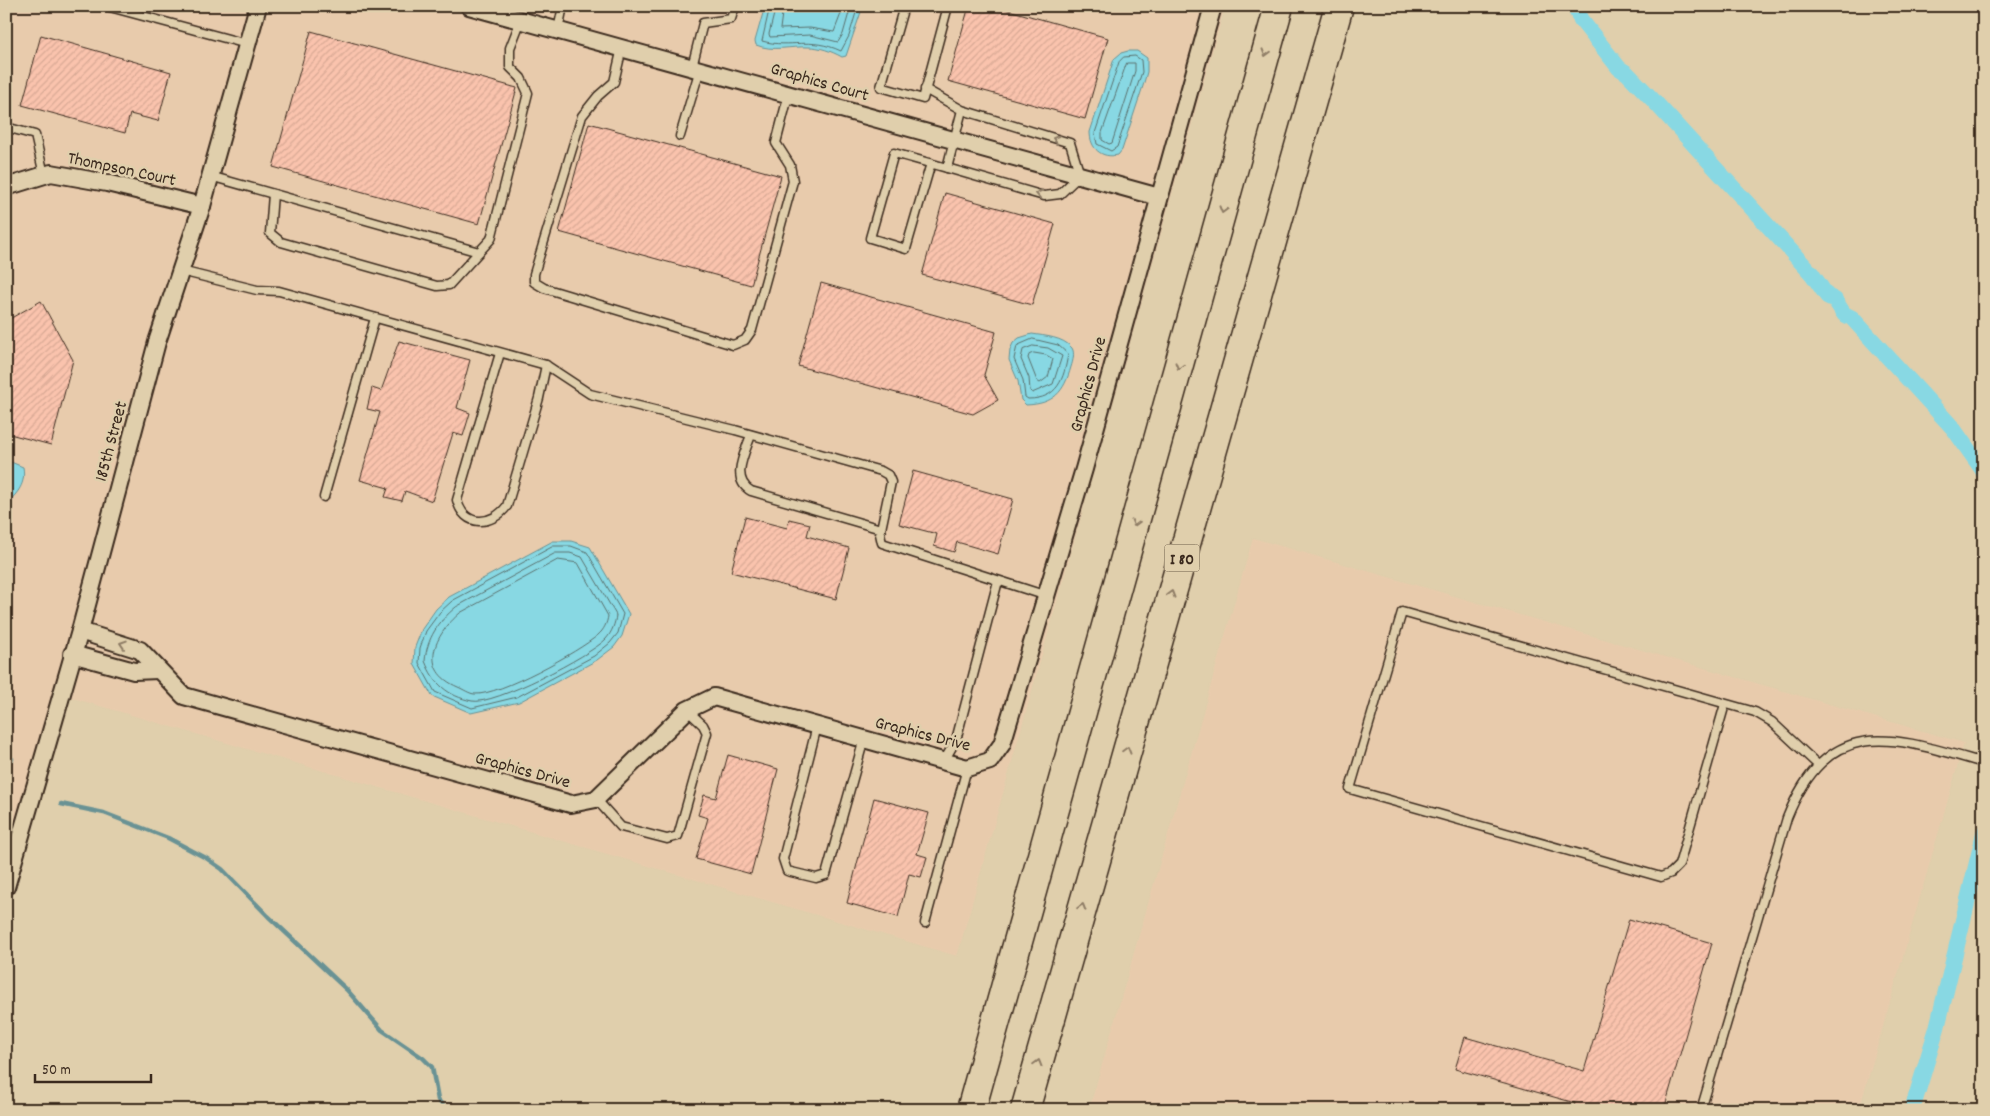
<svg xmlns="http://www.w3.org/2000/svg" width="1990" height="1116" viewBox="0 0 1990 1116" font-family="Dekko,sans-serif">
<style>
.built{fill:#e8cbac}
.water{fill:#88d8e3;stroke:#699294}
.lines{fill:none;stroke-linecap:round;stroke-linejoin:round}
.shore{stroke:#5a706d;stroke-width:1}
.stream{stroke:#699294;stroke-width:4.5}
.canal{stroke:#88d8e3;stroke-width:16}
.building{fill:url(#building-hatch);stroke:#3b2a1e}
.service-casing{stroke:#3b2a1e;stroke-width:11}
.minor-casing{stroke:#3b2a1e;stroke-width:20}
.motorway-casing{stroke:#3b2a1e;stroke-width:31}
.service{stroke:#e0cfac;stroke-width:8}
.minor{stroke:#e0cfac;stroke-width:16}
.motorway{stroke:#e0cfac;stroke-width:28}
.oneway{stroke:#8e7c65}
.labels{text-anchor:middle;stroke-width:5;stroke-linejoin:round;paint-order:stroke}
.shield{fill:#e0cfac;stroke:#6c5c49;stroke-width:1}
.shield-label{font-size:16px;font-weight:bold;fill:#3b2a1e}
.street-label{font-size:18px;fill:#3b2a1e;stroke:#e0cfac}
</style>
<defs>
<pattern id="building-hatch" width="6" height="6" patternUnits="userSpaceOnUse" patternTransform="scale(1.25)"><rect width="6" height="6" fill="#fac3ad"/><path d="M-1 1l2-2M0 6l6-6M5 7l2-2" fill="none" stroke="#d7a894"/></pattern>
</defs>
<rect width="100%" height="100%" fill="#e0cfac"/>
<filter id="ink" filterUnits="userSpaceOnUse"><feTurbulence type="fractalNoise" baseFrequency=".02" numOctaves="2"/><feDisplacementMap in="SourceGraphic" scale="10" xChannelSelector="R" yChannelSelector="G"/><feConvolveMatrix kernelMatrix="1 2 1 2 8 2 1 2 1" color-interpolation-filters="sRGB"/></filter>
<g filter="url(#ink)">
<g class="built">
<polygon points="6,6 250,6 6,871"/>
<polygon points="260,6 1225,6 957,956 66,696"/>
<polygon points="1253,538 1964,743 1859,1110 1089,1110"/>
</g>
<g class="water">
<path d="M765,6h98l-17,50 -4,1c-11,-6 -22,-10 -34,-10 -18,-1 -35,5 -52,-2l-1,-4z"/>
<path d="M1128,51h9l10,7v14l-4,14 -21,64 -4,5c-17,4 -28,-7 -28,-23l24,-73 7,-6z"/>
<path d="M1032,334c13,2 31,3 40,14 3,5 1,13 -1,19 -7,25 -17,37 -45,38l-5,-5 -3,-19 -9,-21 1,-10 3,-7 6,-5z"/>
<path d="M6,460l17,7c3,17 -5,26 -17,37z"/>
<polygon points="553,541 571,541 590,547 629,614 622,636 614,647 597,660 519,702 471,713 432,696 414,664 415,647 422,629 436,609 449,597"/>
</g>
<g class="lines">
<g class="shore">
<path d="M770,6l-8,35c29,8 47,-5 79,10l8,-15 9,-30"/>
<polyline points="776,6 769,34 770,37 810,35 838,42 843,34 851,6"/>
<polyline points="783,6 780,29 810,28 834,32 844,6"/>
<polygon points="1124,57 1135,56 1141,60 1142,72 1117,147 1111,151 1097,144 1095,133 1119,62"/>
<polygon points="1127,63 1135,63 1135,71 1112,143 1109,144 1102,140 1102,133"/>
<path d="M1033,339l25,6 10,9c-4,25 -10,45 -40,45l-3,-2 -2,-17 -9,-21 3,-13z"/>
<polygon points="1033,346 1048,348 1062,356 1053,384 1032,393 1030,391 1029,378 1021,359 1023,350"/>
<polygon points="1034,353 1046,355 1053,359 1048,377 1040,383 1037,381 1028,358 1029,355"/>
<polygon points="554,546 571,546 587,552 623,614 618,633 610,643 594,656 517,697 472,708 435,692 419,663 420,648 426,631 440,612 452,601"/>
<path d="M556,553h14l12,4 34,58c-1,9 -4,17 -10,24 -15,16 -113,67 -134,62 -24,-5 -38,-17 -47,-40 2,-23 13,-39 31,-54z"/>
<path d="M558,560l20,3 30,53c-1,7 -4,14 -10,19 -18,16 -100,61 -123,59 -5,0 -12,-5 -17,-7 -40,-17 -24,-52 2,-74z"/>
</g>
<g class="stream">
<polyline points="6,757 12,759"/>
<polyline points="61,804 104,813 168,838 206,858 222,869 268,916 347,990 382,1030 423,1058 432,1067 438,1100 447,1110"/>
</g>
<g class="canal">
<polyline points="1574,6 1581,20 1619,68 1627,73 1654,101 1812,274 1827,296 1835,300 1844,314 1852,318 1953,428 1984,472"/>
<polyline points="1912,1110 1937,1028 1984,833"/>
</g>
</g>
<g class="building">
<polygon points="969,6 994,6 1108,38 1085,119 948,81"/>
<polygon points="311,31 517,88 479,224 273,167"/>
<polygon points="41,35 171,72 158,121 130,114 125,133 22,105"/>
<polygon points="589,123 781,176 751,285 559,232"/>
<polygon points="945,193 1055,224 1032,305 922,275"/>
<polygon points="821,283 996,332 984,375 998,400 973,414 798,366"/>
<polygon points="41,301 73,360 51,445 6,433 6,321"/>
<polygon points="399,341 470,360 457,408 470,413 463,436 453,433 432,501 405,491 402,501 385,497 388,488 360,480 380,412 367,409 372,388 381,391"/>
<polygon points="913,471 1013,499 998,554 957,542 954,552 934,546 937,534 899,524"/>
<polygon points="745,517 787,528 789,519 810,524 807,536 849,548 836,599 731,572"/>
<polygon points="728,755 778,769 751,874 696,859 708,818 698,815 704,795 716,798"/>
<polygon points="874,798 929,813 917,854 927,857 921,877 909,874 898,917 847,903"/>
<polygon points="1629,919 1712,943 1664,1110 1573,1110 1575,1103 1455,1069 1465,1037 1584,1071"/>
</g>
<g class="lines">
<defs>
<g id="service">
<polyline points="106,6 247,44"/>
<polyline points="904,6 881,87 923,99 948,6"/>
<polyline points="558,30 563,6"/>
<polyline points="622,48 614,82 598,96 582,116 534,274 534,282 544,288 733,345 745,340 752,330 793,181 790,165 776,143 789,93"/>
<polyline points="692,67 703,23 731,19 735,6"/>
<polyline points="925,89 962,110 1070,143 1080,175 1060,194 1044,196 947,168 962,110"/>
<polyline points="6,127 35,135 44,175"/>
<polyline points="680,136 700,69"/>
<polyline points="931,163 906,249 870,238 894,153 947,168"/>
<polyline points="210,176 479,252 491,239 528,93 521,78 510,67 510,48 521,20"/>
<polyline points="273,194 270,233 281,242 437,286 449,285 479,252"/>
<polyline points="181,271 257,290 279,291 546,365 590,394 735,430 881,471 888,475 891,482 880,534 882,543 1047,596"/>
<path d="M500,353l-43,147c7,28 35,26 50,6l32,-108 7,-33"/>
<path d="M751,435c-6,18 -21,44 0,56l130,38"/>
<polyline points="324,497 375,318"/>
<polyline points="1725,704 1679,865 1671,873 1661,877 1350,789 1402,612 1755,712 1772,722 1818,765"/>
<polyline points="817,726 783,859 787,871 816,878 826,875 864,739"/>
<polyline points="944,761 956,740 998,581"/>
<polyline points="596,799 621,827 667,839 678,836 707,733 703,725 687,710"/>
<polyline points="925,923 967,768"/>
<path d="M1701,1110l86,-292c43,-107 109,-80 197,-55"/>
</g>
<g id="minor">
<polyline points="469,6 1159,197"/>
<polyline points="6,187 51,173 107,183 202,206"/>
<polyline points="80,631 140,650 184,696 571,804 596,799 687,710 714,697 967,768 990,761 1002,744 1084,469 1213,6"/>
<polyline points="72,654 134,671 158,670"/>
<polyline points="6,887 80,631 157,342 202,206 258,6"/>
</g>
<g id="motorway">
<polyline points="971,1110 1279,6"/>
<polyline points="1025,1110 1339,6"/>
</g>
</defs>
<use href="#service" class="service-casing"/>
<use href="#minor" class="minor-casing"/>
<use href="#motorway" class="motorway-casing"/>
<use href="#service" class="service"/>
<use href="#minor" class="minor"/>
<use href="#motorway" class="motorway"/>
</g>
<defs><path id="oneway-chevron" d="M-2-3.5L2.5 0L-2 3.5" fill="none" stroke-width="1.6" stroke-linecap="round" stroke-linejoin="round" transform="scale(1.25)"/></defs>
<g class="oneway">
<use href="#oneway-chevron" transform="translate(1266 53) rotate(106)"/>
<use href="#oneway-chevron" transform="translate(1056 139) rotate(-163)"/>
<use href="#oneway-chevron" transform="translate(1039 194) rotate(-168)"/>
<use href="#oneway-chevron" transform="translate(1223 210) rotate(106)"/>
<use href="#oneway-chevron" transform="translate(1179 366) rotate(106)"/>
<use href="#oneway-chevron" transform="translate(1135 523) rotate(106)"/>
<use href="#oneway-chevron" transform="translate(1171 594) rotate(-74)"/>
<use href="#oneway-chevron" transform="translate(123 644) rotate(-162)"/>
<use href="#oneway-chevron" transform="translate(1127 750) rotate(-74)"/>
<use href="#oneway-chevron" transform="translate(1082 907) rotate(-74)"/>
<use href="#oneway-chevron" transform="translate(1038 1063) rotate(-74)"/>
</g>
</g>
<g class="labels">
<rect class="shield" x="1164.5" y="544.5" width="35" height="27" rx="4"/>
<g class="shield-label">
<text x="1182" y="564">I 80</text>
</g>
<g class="street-label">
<text transform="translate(820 81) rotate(16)" y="6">Graphics Court</text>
<text transform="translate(122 168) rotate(12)" y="6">Thompson Court</text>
<text transform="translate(1087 384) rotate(-75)" y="6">Graphics Drive</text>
<text transform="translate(110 441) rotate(-75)" y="6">185th Street</text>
<text transform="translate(923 733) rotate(14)" y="6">Graphics Drive</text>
<text transform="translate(523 769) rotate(15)" y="6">Graphics Drive</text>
</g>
</g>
<rect width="1990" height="1116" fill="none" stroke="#e0cfac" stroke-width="25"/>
<rect x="12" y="12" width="1965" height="1091" fill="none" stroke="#3b2a1e" stroke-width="2" filter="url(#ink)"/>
<path d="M35 1074v8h116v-8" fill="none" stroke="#3b2a1e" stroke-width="2.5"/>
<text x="42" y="1074" font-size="15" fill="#3b2a1e" stroke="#e0cfac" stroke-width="4" paint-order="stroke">50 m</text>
</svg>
